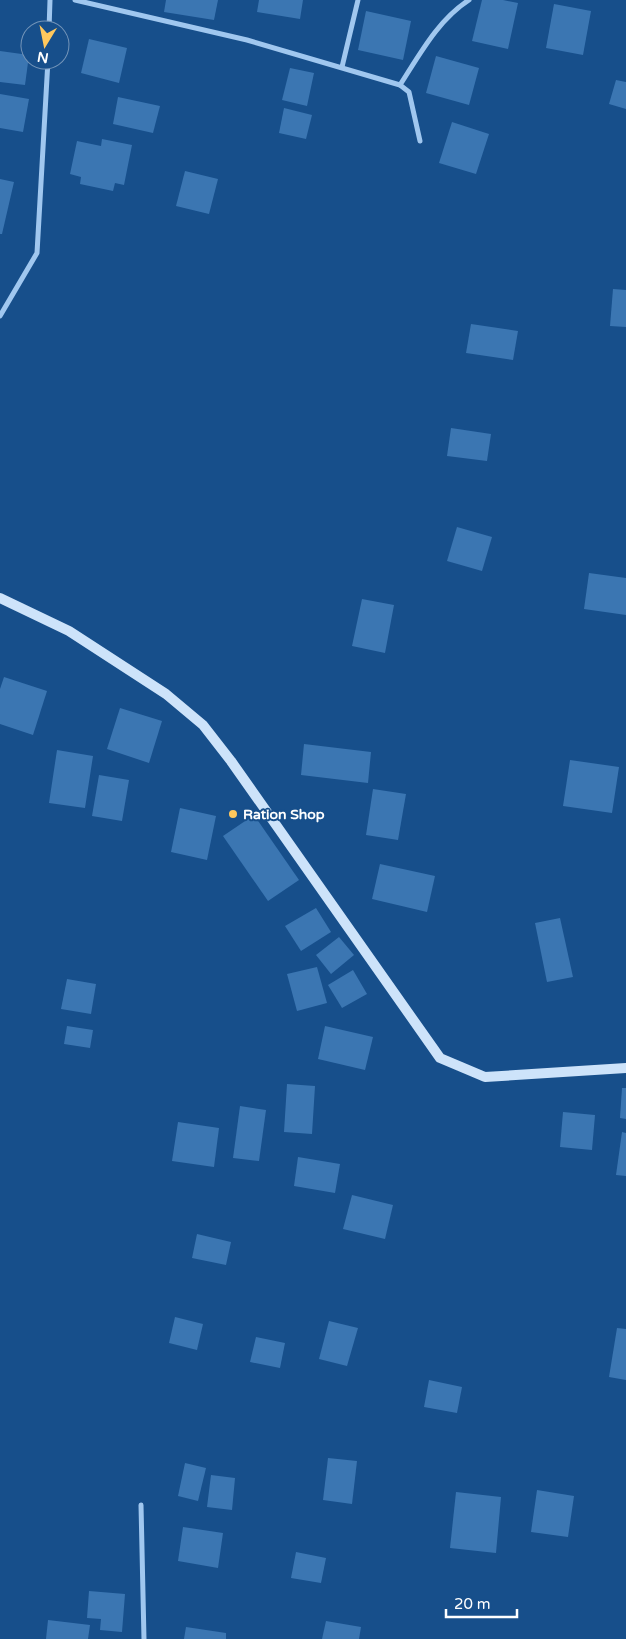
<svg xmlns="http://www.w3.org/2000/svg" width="626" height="1639" viewBox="0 0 626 1639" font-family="'Varela Round',sans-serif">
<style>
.building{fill:#3b76b2}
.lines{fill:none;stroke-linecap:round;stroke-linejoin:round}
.minor{stroke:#a0c7ef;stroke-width:5}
.secondary{stroke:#cde3fa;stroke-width:10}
.poi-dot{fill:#ffc85d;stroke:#174f8b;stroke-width:2}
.labels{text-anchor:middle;stroke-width:4;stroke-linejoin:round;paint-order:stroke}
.poi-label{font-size:14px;font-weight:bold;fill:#fff;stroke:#174f8b;text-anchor:start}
</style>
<rect width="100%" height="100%" fill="#174f8b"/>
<g class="building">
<polygon points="166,0 218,0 214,20 164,12"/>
<polygon points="259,0 303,0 300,19 257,12"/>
<polygon points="482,0 503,0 518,3 508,49 472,41"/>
<polygon points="554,4 591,11 583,55 546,48"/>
<polygon points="366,11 411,21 403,60 358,50"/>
<polygon points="89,39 127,48 119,83 81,73"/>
<polygon points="0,51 29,55 25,85 0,82"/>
<polygon points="436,56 479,68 469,105 426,93"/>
<polygon points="290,68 314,73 307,106 282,100"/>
<polygon points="616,80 626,82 626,109 609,104"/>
<polygon points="0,94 29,99 23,132 0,128"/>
<polygon points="118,97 160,106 153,133 113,124"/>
<polygon points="284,108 312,115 306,139 279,133"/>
<polygon points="452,122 489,134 476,174 439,163"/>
<polygon points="102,139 132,145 124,185 115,183 113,191 80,184 81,177 70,174 77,141 101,146"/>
<polygon points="185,171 218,179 209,214 176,206"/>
<polygon points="0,179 14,182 2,234 0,234"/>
<polygon points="613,289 626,290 626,327 610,326"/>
<polygon points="471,324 518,331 513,360 466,353"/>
<polygon points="451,428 491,434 487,461 447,456"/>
<polygon points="457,527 492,537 482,571 447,561"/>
<polygon points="589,573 626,578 626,615 584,609"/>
<polygon points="362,599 394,605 385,653 352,646"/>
<polygon points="4,677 47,691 33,735 0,724 0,689"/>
<polygon points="120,708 162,721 149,763 107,749"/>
<polygon points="304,744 371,752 368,783 301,775"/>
<polygon points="57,750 93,756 85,808 49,803"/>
<polygon points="570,760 619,767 612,813 563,806"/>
<polygon points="99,775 129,780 122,821 92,816"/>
<polygon points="373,789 406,794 398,840 366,835"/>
<polygon points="180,808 216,816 207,860 171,852"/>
<polygon points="254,815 299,880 268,901 223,836"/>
<polygon points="380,864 435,876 427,912 372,899"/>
<polygon points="316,908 331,932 301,951 285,926"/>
<polygon points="560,918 573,977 547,982 535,923"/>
<polygon points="339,937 354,955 331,974 316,955"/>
<polygon points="317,967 327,1003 297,1011 287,974"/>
<polygon points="353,970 367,994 342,1008 328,985"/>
<polygon points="67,979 96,984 91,1014 61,1009"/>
<polygon points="67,1026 93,1030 90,1048 64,1044"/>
<polygon points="325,1026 373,1037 365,1070 318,1059"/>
<polygon points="287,1084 315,1086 312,1134 284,1132"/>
<polygon points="622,1088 626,1088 626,1119 620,1118"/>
<polygon points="240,1106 266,1110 259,1161 233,1158"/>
<polygon points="563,1112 595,1115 592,1150 560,1147"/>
<polygon points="178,1122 219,1128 214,1167 172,1161"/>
<polygon points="622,1132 626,1133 626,1176 616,1175"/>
<polygon points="298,1157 340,1164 335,1193 294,1186"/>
<polygon points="352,1195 393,1205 385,1239 343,1229"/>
<polygon points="197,1234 231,1242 226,1265 192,1258"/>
<polygon points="175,1317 203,1324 197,1350 169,1343"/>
<polygon points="329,1321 358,1328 347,1366 319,1359"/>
<polygon points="617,1328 626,1329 626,1380 609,1377"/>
<polygon points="256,1337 285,1343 280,1368 250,1362"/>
<polygon points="429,1380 462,1387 457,1413 424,1407"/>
<polygon points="328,1458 357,1461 352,1504 323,1500"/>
<polygon points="185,1463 206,1468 198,1501 178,1496"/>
<polygon points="211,1475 235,1478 232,1510 207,1507"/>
<polygon points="537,1490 574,1496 568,1537 531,1532"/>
<polygon points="456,1492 501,1497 496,1553 450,1548"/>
<polygon points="183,1527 223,1533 218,1568 178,1561"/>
<polygon points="296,1552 326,1558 321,1583 291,1578"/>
<polygon points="89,1591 125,1594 122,1632 100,1630 101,1619 87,1618"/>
<polygon points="48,1620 90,1625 88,1639 46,1639"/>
<polygon points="326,1621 361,1627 359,1639 322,1639"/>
<polygon points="186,1627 226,1633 226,1639 184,1639"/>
</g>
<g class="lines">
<g class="minor">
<polyline points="75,0 247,40 400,85 409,92 420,141"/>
<polyline points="49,30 50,0"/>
<polyline points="342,67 358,0"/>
<path d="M400,85c20,-31 38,-65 69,-85"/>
<polyline points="0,316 37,253 48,60"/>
<polyline points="141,1505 144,1639"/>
</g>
<polyline class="secondary" points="0,598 69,631 166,694 203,725 231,761 440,1058 485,1077 626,1068"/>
</g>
<circle class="poi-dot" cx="233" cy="814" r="5"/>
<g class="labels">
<g class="poi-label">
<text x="243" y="819">Ration Shop</text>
</g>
</g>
<g transform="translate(45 45) rotate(190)"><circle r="24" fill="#174f8b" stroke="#7495b9"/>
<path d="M0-4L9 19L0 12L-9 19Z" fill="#ffc85d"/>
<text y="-8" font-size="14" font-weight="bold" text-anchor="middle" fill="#ffffff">N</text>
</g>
<path d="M446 1609v8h71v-8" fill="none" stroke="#ffffff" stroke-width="2.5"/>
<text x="454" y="1609" font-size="15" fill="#ffffff" stroke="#174f8b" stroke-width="4" paint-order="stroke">20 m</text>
</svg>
